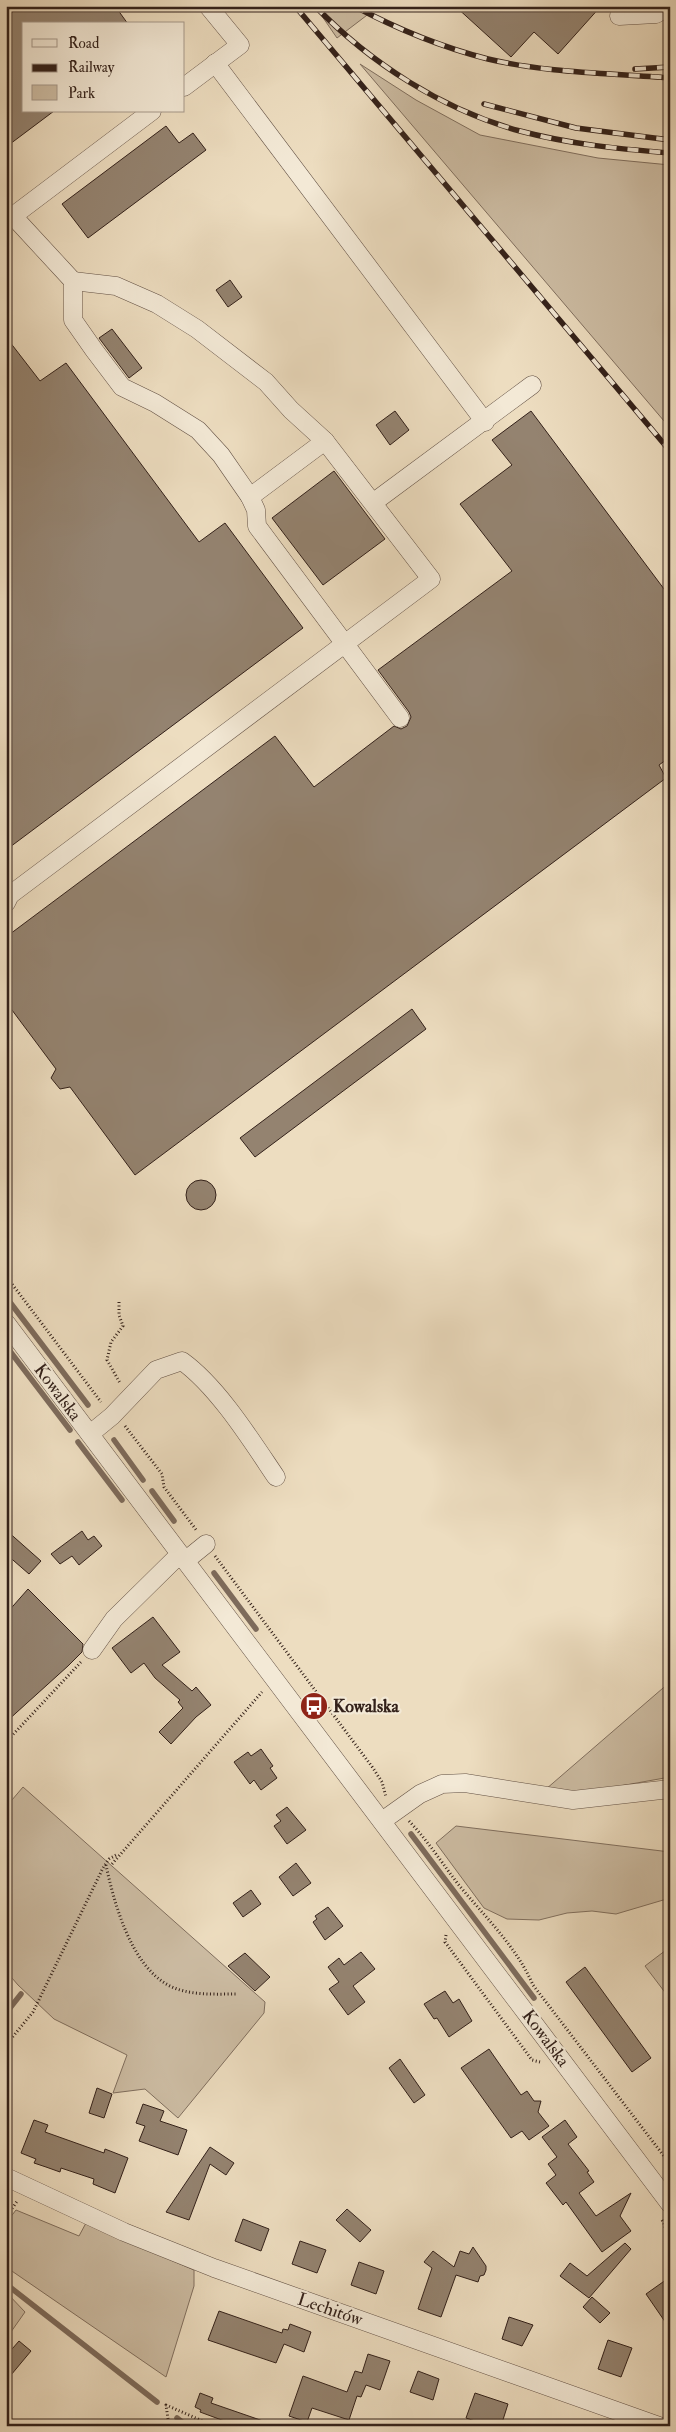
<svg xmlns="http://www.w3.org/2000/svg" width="676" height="2432" viewBox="0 0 676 2432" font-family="'IM FELL Double Pica',serif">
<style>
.green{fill:#cdbda4;stroke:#806f5f}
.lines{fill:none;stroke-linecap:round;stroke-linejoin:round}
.stream{stroke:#7d6b5c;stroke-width:5.5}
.building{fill:#948370;stroke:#33211a}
.minor-casing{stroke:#625044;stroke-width:19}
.path{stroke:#33211a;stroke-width:3;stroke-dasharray:1 2.5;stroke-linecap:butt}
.minor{stroke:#f3e9d6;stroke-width:18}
.rail-casing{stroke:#33211a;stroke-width:5.5}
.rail{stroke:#f3e9d6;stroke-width:4;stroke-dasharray:11;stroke-linecap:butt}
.labels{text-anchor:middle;stroke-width:4.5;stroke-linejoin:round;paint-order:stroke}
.street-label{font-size:18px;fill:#33211a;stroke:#f3e9d6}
.poi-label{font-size:18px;font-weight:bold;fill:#33211a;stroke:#f3e9d6;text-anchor:start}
</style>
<rect width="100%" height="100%" fill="#edddc0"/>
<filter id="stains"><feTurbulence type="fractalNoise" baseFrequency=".004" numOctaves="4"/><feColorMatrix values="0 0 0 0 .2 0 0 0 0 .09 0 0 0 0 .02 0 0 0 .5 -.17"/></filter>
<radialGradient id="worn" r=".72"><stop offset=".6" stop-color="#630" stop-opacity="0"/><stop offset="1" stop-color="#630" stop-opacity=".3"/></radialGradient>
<g class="green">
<polygon points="315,6 379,6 337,38"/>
<polygon points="360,64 416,100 480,135 598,158 670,165 670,428"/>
<polygon points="670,1682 670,1777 531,1802"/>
<polygon points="23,1787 265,2002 264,2013 178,2118 145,2089 113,2093 127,2055 54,2019 18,1985 6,1971 6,1807"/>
<polygon points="456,1826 670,1852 670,1898 616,1914 592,1911 567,1913 539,1920 507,1919 484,1908 436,1843"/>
<polygon points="670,1947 670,1999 645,1966"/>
<polygon points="16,2210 79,2236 86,2223 194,2270 194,2286 166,2377 6,2267 6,2223"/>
<polygon points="6,2292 25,2312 6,2339"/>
</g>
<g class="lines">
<g class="stream">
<polyline points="6,1297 88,1405"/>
<polyline points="6,1346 70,1430"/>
<polyline points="114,1440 143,1480"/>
<polyline points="78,1442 122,1500"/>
<polyline points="152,1491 174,1521"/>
<polyline points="214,1573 256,1629"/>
<polyline points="411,1834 534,1998"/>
<polyline points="6,2013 21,1994"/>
<polyline points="6,2284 157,2402"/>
<polyline points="177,2418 187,2426"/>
</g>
</g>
<g class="building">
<polygon points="6,6 115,6 128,24 24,24 24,111 54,111 6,147"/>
<polygon points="455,6 601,6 558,54 534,32 511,57"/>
<polygon points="166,126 179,143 193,133 206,150 88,238 62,204"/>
<polygon points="230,280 242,297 228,307 216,290"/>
<polygon points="112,329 142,368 129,378 99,338"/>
<polygon points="6,337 40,381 66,363 199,542 225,523 303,628 6,850"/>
<polygon points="395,411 409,430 390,445 376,425"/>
<polygon points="531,411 670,597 670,757 659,765 666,778 135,1175 70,1087 60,1089 51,1078 56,1069 6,1002 6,937 275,736 314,787 394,726 401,729 407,726 411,717 409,712 378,670 512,571 460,504 512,465 492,440"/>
<polygon points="334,471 385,539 323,585 272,518"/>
<polygon points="412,1009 426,1029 255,1157 240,1138"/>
<circle cx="201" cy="1195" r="15"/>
<polygon points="6,1530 41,1561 29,1574 6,1554"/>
<polygon points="82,1531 88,1540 94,1536 102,1546 79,1565 72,1556 60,1564 51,1554"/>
<polygon points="28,1589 83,1644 82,1652 68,1666 6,1722 6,1614"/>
<polygon points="153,1617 180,1652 162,1665 192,1691 196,1687 211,1705 196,1717 171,1744 159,1732 183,1708 178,1702 180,1700 155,1678 144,1663 131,1673 112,1648"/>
<polygon points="261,1749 273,1766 270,1768 277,1778 261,1790 254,1780 250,1784 234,1762 248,1752 251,1756"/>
<polygon points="287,1807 306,1830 287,1844 274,1826 281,1821 276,1815"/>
<polygon points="296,1863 311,1883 293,1896 279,1877"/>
<polygon points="251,1890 261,1904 243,1917 233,1903"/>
<polygon points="328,1907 343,1926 325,1940 313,1922 317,1919 315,1916"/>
<polygon points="361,1952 375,1969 353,1986 365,2002 348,2015 329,1989 339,1982 328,1967 339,1958 344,1965"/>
<polygon points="245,1953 270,1977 255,1991 228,1966"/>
<polygon points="585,1967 651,2058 632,2072 566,1982"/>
<polygon points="445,1991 453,2003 459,1999 472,2021 449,2037 437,2018 434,2019 424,2004"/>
<polygon points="489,2049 521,2095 527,2091 534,2101 541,2101 538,2112 549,2126 529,2140 522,2131 511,2138 461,2068"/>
<polygon points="400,2059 425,2095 414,2103 389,2068"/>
<polygon points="97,2088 112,2094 104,2118 89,2113"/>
<polygon points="143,2104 164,2111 160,2121 187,2130 178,2155 139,2141 145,2126 136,2123"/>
<polygon points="34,2120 48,2125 45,2132 104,2153 105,2149 128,2158 115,2193 93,2184 94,2179 61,2168 60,2172 46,2167 34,2163 36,2159 21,2153"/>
<polygon points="565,2120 577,2137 568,2144 589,2171 587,2172 594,2182 579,2193 596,2216 631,2193 620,2216 631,2231 602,2252 566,2202 563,2205 546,2183 556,2175 548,2164 557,2157 542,2137"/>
<polygon points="210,2147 234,2163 226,2175 210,2164 189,2220 166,2212"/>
<polygon points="347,2209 371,2230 360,2242 336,2220"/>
<polygon points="243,2219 269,2229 261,2251 235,2241"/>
<polygon points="300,2241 326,2250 317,2273 292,2264"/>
<polygon points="625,2243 631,2249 589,2298 560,2276 570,2263 587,2276"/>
<polygon points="473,2247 486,2266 486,2270 484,2275 480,2276 478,2282 456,2275 441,2317 418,2309 432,2268 424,2262 433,2251 454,2267 460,2251 469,2254"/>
<polygon points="359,2262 384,2271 376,2294 351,2285"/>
<polygon points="670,2277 670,2329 646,2294"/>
<polygon points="592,2297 610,2313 600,2323 583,2307"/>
<polygon points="219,2311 282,2333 283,2329 288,2330 290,2324 311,2332 304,2352 284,2344 276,2363 208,2340"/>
<polygon points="509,2317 533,2325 522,2346 502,2339"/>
<polygon points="608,2340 632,2348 621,2377 598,2369"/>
<polygon points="19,2341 31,2351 6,2381 6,2356"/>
<polygon points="368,2354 390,2361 380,2390 366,2385 361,2397 357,2396 349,2420 312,2408 307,2422 289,2416 303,2376 347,2392 355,2371 362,2373"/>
<polygon points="418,2371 439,2379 433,2400 410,2392"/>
<polygon points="200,2393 213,2398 211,2403 266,2422 264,2426 238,2426 200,2412 201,2410 195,2407"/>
<polygon points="475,2393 508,2404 501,2426 490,2426 466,2418"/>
</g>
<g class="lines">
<defs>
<g id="minor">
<polyline points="619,16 656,14 669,6"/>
<polyline points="215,63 485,422"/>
<polyline points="184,87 240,45 208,6"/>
<polyline points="13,216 152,111"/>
<polyline points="6,220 13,216 73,281 73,320 94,350 122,387 155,403 198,430 221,455 250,497 256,510 257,526 400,718"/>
<polyline points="250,497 325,441"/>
<polyline points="374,502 532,385"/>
<polyline points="6,903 10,895 431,579 325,441 291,410 266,382 197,329 157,304 116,286 73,281"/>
<polyline points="6,1323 670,2204"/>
<path d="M90,1434l22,-18 44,-46 26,-9c36,26 69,79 94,116"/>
<polyline points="185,1561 206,1544"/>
<polyline points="92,1650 114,1619 180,1554"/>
<polyline points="382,1821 420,1794 442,1784 465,1783 573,1800 670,1789"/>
<polyline points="6,2177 124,2232 214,2268 659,2426"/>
</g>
</defs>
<use href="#minor" class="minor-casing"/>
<g class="path">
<polyline points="6,1276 101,1402"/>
<polyline points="119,1302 119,1315 123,1326 111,1342 107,1360 120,1383"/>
<polyline points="125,1426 162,1474 164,1487 197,1531"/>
<polyline points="215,1556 373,1768 382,1782 386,1797"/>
<polyline points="6,1742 81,1662"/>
<path d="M409,1821c19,20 33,42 49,63 27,33 58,62 75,101l137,179"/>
<polyline points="112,1864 262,1692"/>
<path d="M106,1865c8,38 25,100 62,120 20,11 47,9 69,9"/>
<polyline points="446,1935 445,1942 532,2060 540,2062"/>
<polyline points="6,2045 33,2012 103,1868 109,1859 118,1854"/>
<polyline points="6,2217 18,2200"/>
<path d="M662,2220c5,7 2,15 8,22"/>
<polyline points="169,2426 166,2405 214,2426"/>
</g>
<use href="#minor" class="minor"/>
<defs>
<g id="rail">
<polyline points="295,6 670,451"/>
<path d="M315,6c55,57 128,104 205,125 49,13 99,18 150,22"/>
<path d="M354,6c43,23 87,41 134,53 59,14 122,14 182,19"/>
<polyline points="635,69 670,67"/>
<polyline points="484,104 576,128 670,140"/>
</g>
</defs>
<use href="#rail" class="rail-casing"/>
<use href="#rail" class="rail"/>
</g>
<defs>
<symbol id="bus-disc" viewBox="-11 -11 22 22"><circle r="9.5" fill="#8f2418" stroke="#f3e9d6"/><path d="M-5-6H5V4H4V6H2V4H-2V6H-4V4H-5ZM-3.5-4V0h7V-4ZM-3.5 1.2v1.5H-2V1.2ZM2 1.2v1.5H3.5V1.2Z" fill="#fff"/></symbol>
</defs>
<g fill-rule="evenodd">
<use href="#bus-disc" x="298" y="1690" width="32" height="32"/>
</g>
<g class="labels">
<g class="street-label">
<text transform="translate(58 1392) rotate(53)" y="6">Kowalska</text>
<text transform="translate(546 2038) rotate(53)" y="6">Kowalska</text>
<text transform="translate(330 2309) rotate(19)" y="6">Lechitów</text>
</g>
<g class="poi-label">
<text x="333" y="1712">Kowalska</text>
</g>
</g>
<rect width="676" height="2432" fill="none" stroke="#edddc0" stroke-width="25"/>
<rect x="8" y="8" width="661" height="2417" fill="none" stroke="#33211a" stroke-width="2.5"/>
<rect x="12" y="12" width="651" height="2407" fill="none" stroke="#33211a"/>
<rect x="22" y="22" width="162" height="90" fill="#f3e9d6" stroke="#a6998b"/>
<rect x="32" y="39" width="25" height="8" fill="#f3e9d6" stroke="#a6998b"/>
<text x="68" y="48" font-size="15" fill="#33211a">Road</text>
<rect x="32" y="64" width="25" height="8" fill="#33211a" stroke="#a6998b"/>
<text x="68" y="72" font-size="15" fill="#33211a">Railway</text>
<rect x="32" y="85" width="25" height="15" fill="#cdbda4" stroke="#a6998b"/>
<text x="68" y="98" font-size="15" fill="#33211a">Park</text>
<rect width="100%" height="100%" filter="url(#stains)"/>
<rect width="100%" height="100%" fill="url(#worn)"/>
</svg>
